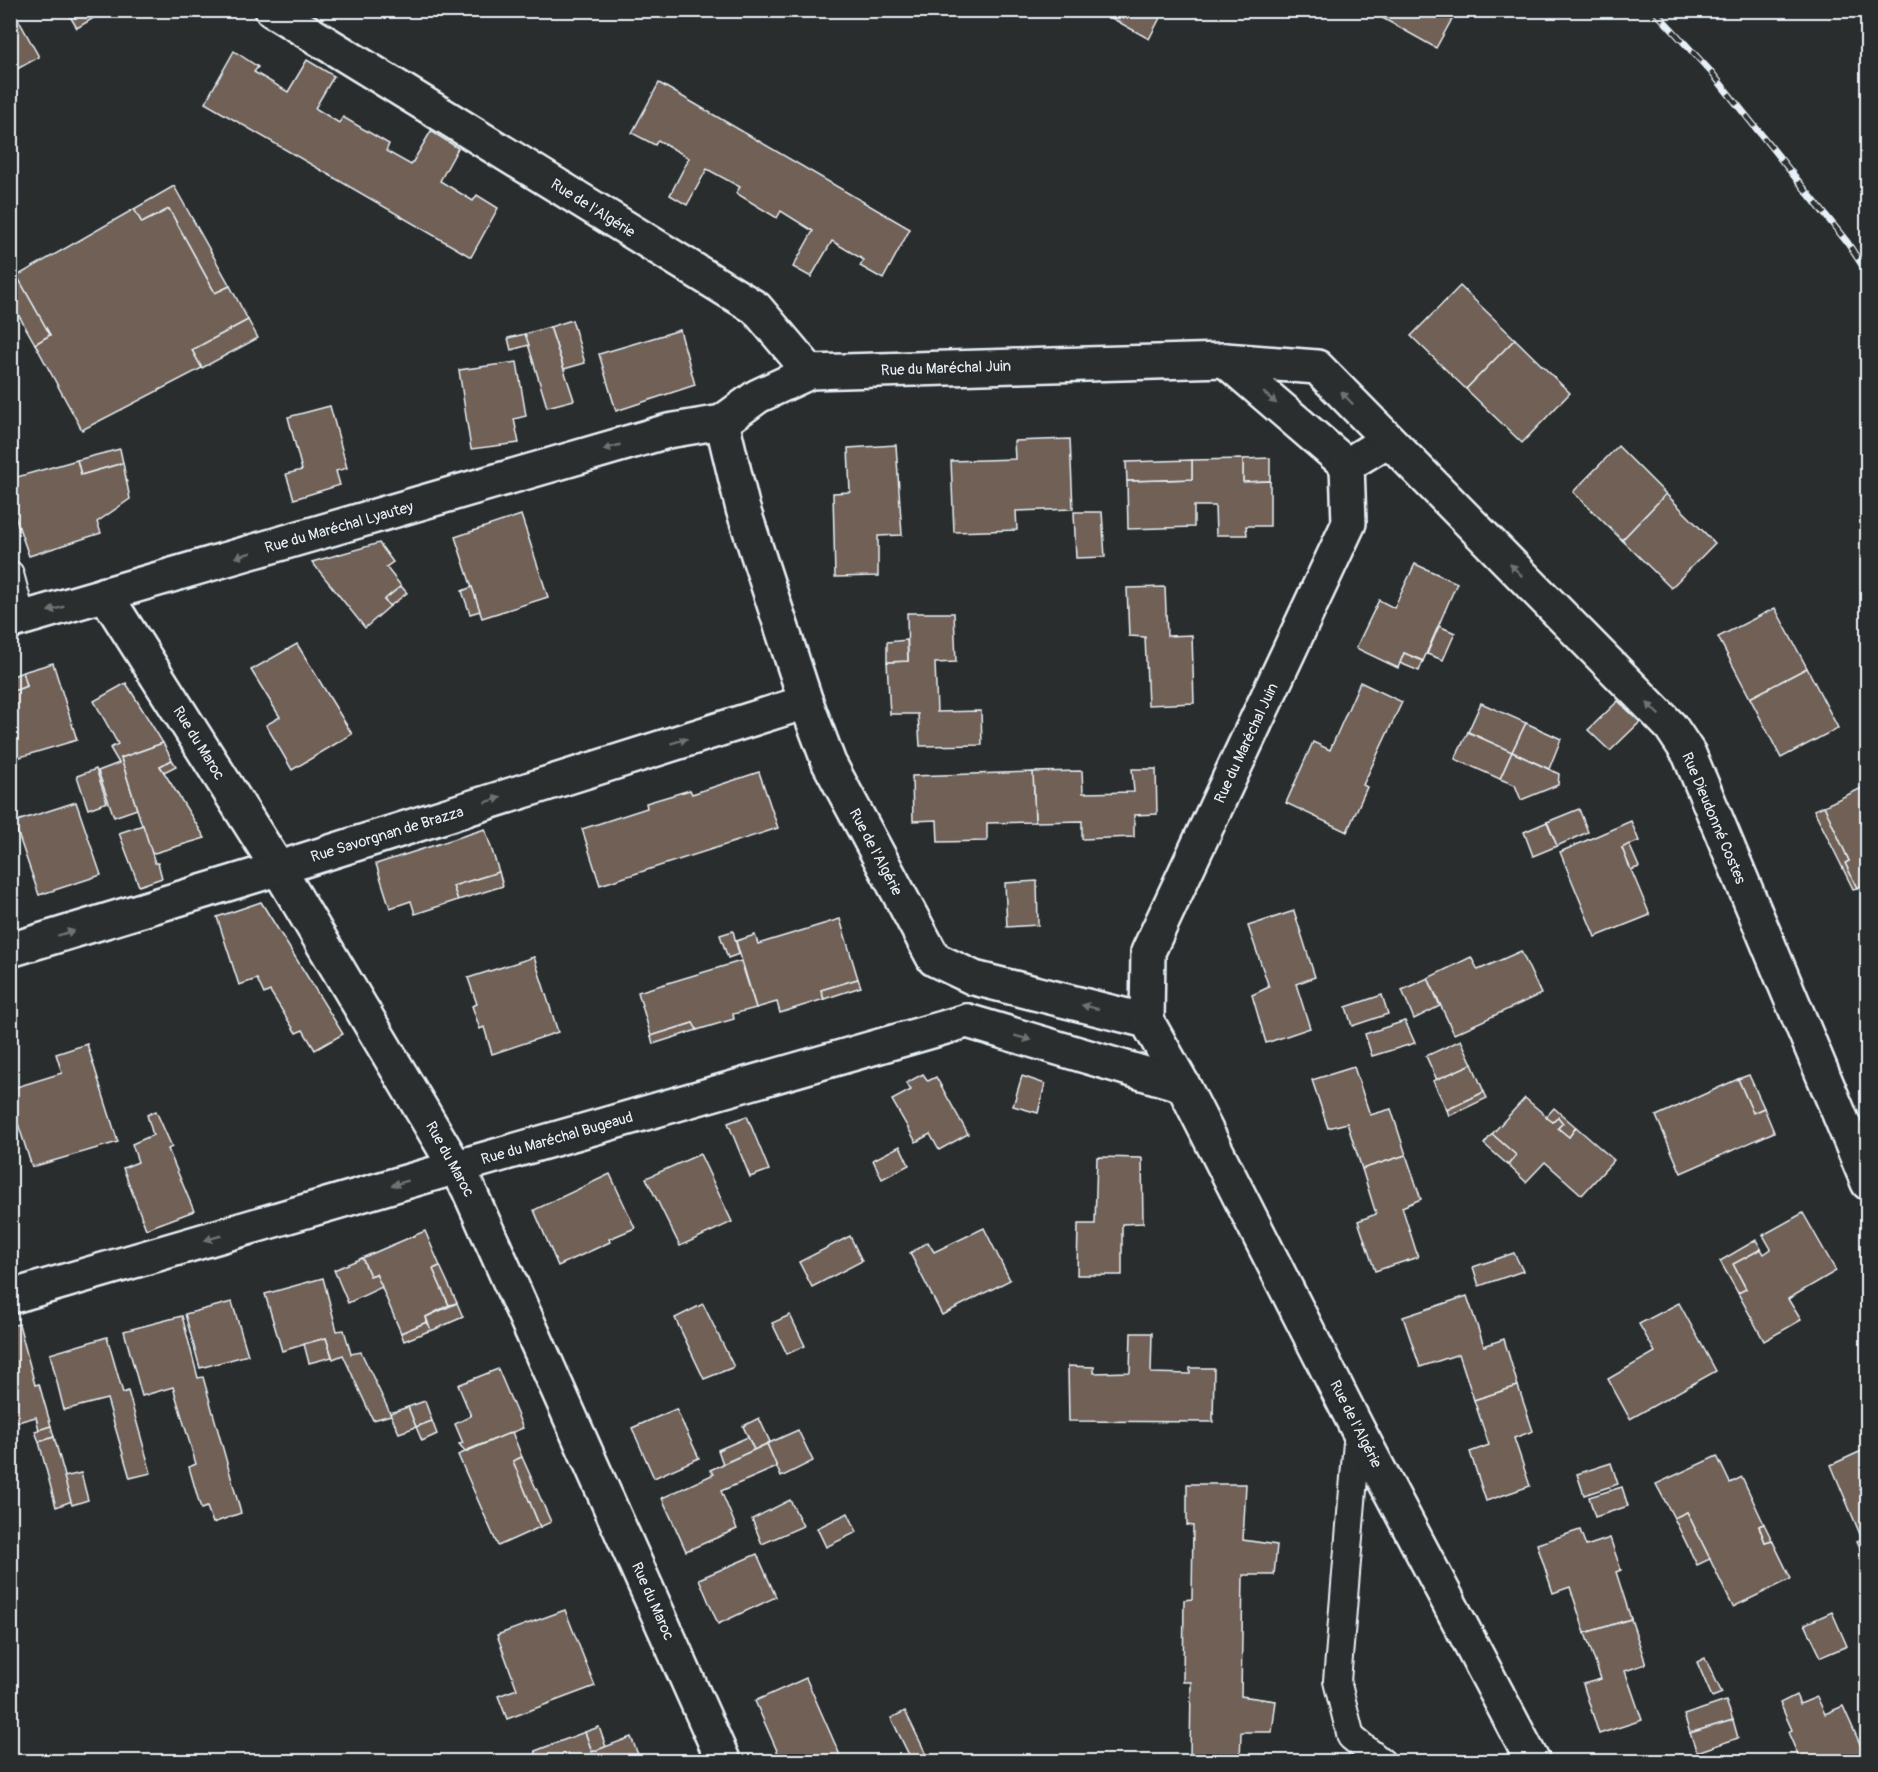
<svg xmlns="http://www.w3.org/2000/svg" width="1878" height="1772" viewBox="0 0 1878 1772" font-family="Pangolin,sans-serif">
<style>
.building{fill:#6f6156;stroke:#e8f1f8;stroke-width:1.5}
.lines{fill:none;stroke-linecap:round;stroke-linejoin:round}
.service-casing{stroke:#e8f1f8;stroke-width:30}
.minor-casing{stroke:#e8f1f8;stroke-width:38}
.service{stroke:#2a2d2e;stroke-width:26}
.minor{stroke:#2a2d2e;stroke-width:33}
.rail-casing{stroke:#e8f1f8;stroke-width:7}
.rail{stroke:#2a2d2e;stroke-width:4.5;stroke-dasharray:14;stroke-linecap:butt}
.oneway{fill:#6c7275}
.labels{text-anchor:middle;stroke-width:5;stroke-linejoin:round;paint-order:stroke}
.street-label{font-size:15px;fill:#e8f1f8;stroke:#2a2d2e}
</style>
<rect width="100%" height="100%" fill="#2a2d2e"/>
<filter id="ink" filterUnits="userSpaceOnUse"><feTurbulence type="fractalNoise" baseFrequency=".0167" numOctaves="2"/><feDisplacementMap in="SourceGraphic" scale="12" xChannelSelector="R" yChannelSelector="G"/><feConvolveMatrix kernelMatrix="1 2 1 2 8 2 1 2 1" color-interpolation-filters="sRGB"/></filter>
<g filter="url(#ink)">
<g class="building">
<polygon points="10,10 13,10 39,57 10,73"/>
<polygon points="66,10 107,10 77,28"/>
<polygon points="1097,10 1164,10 1149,39"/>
<polygon points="1368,10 1457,10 1436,48"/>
<polygon points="234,51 258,67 254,72 288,92 307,60 334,76 315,108 339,123 343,117 389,144 386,151 411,165 431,131 458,148 440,181 473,201 477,195 498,208 471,257 205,103"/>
<polygon points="659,83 910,229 883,279 860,266 864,260 832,241 811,277 793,267 813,231 781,211 777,218 736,193 740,187 707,169 687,205 670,195 689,158 658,140 655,145 632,133"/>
<polygon points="174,186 230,286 215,293 169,209 142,223 134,209"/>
<polygon points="134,209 142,223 169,209 215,293 230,286 248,320 192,350 202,368 82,430 35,344 50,335 17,276"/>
<polygon points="17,276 50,335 35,344 10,300 10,280"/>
<polygon points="1460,286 1515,339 1466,389 1411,336"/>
<polygon points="248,320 258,338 202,368 192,350"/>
<polygon points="572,320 585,363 564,369 550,327"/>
<polygon points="550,327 574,400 547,407 525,334"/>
<polygon points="680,330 695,385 616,411 599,354"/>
<polygon points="525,334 529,345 511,350 508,338"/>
<polygon points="1515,339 1570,393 1522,443 1466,389"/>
<polygon points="517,362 526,416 514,419 519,443 471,449 459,370"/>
<polygon points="330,406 347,468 336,471 340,485 294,499 286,474 302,470 288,417"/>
<polygon points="1070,439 1073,509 1016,511 1017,530 954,532 951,461 1015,459 1014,441"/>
<polygon points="896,445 902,535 878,536 878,576 835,577 833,493 850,492 848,448"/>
<polygon points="1618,446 1666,494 1622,540 1573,492"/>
<polygon points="120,449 123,463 81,475 77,460"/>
<polygon points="1270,458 1270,481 1243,482 1243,459"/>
<polygon points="1243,459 1243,482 1270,481 1270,526 1246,526 1247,535 1216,535 1215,506 1194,506 1194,527 1128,529 1127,481 1192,479 1192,460"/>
<polygon points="77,460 81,475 123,463 130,499 97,522 101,533 29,556 10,502 10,479"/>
<polygon points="1192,460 1192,479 1127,481 1126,462"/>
<polygon points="1666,494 1715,543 1671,588 1622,540"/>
<polygon points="1074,512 1102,512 1105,557 1076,558"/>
<polygon points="521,515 548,597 482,618 455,537"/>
<polygon points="379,543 393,562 386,567 401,586 384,600 390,606 365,628 312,562"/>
<polygon points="1415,564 1457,583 1423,661 1404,653 1398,668 1356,648 1379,600 1394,608"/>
<polygon points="401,586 407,593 390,606 384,600"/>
<polygon points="472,587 480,611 470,614 462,591"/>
<polygon points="1165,587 1167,636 1192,635 1194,703 1148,705 1145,637 1129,636 1127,588"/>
<polygon points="1775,608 1807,668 1750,698 1718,637"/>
<polygon points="907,613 954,613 956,662 935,663 937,712 981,711 982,745 920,746 918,714 890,714 887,662 908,661"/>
<polygon points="1439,626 1455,633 1443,660 1427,654"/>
<polygon points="907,640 908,661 887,662 887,642"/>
<polygon points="297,644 352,734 292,770 266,725 280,717 251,670"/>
<polygon points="1404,653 1423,661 1419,671 1400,663"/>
<polygon points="53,663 77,740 10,760 10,692 27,686 23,672"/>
<polygon points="1807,668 1838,728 1781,758 1750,698"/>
<polygon points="23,672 27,686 10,692 10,677"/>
<polygon points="1360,682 1402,702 1363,785 1367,787 1347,832 1286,803 1313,742 1330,750"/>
<polygon points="126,683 163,743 121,758 137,809 114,817 98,771 119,763 110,748 118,744 94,701"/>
<polygon points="1618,701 1640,722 1610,751 1588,730"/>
<polygon points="1481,703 1526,723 1512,752 1468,732"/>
<polygon points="1526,723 1561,739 1549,769 1512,752"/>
<polygon points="1468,732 1512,752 1500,779 1455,759"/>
<polygon points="163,743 172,760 160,766 205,838 151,854 121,758"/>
<polygon points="1512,752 1559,774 1558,785 1521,800 1515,785 1500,779"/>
<polygon points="172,760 176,766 164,772 160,766"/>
<polygon points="96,769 107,802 88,809 77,776"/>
<polygon points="1132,769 1156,769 1157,814 1134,815 1134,837 1082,839 1082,821 1035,822 1033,772 1082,771 1083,793 1134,792"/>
<polygon points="759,772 778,828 600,885 582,829 647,808 646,803 690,790 692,794"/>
<polygon points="1033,772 1035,822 987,823 987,841 938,842 937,820 913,821 912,776"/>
<polygon points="1868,785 1868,882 1857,888 1845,863 1849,861 1824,806"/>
<polygon points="76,802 101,875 39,895 14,822"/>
<polygon points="1824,806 1849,861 1845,863 1857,888 1853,889 1814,810"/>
<polygon points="1579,809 1588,832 1557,846 1547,822"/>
<polygon points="1631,821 1639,841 1622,848 1650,915 1595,937 1560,852"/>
<polygon points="1547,822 1557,846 1533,856 1524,832"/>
<polygon points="143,825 155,863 158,863 162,878 139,886 119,833"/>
<polygon points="485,829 499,872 453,886 458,900 415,914 411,901 390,908 376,864"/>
<polygon points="1629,844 1639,867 1631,870 1622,848"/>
<polygon points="499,872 503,886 458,900 453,886"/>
<polygon points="1037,881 1038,925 1007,927 1005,883"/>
<polygon points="261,902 343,1034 315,1050 303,1030 296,1033 270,991 264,994 257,979 239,985 217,917"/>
<polygon points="1294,911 1315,977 1296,984 1310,1028 1266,1043 1252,995 1269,987 1248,926"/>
<polygon points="840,919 858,979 821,990 824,999 780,1013 777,1002 756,1008 736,941 755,935 758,944"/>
<polygon points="733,931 739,954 728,958 720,935"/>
<polygon points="1521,951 1541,994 1454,1034 1428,978 1471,957 1478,970"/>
<polygon points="534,957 558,1032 492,1054 484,1027 480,1029 472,1006 477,1004 468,978"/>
<polygon points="741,961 756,1008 733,1014 734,1019 697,1030 693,1023 651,1036 638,992"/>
<polygon points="1428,978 1440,1006 1414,1019 1402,990"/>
<polygon points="858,979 861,987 824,999 821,990"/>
<polygon points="1382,995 1388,1014 1352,1026 1346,1007"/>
<polygon points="1405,1021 1415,1043 1372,1056 1365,1034"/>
<polygon points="693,1023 697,1030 653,1044 651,1036"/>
<polygon points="1461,1040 1472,1064 1437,1080 1426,1056"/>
<polygon points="87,1044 118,1142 32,1167 13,1108 10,1109 10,1089 62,1073 56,1054"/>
<polygon points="1472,1064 1484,1092 1447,1110 1433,1081"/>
<polygon points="1354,1067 1370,1115 1391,1109 1406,1155 1362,1169 1347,1123 1328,1128 1312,1080"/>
<polygon points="923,1074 928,1081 936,1077 968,1134 939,1150 930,1134 916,1142 892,1100 911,1090 906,1083"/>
<polygon points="1749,1075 1764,1108 1753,1113 1738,1079"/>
<polygon points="1022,1076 1045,1084 1038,1113 1013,1106"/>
<polygon points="1738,1079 1753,1113 1764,1108 1774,1132 1681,1173 1656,1116"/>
<polygon points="1484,1092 1487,1098 1449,1116 1447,1110"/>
<polygon points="1525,1098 1553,1122 1558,1117 1563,1123 1558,1128 1569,1137 1576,1127 1614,1160 1582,1195 1545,1162 1526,1182 1508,1165 1516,1155 1492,1134"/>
<polygon points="1554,1108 1576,1127 1569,1137 1558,1128 1563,1123 1558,1117 1553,1122 1546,1117"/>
<polygon points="156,1111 172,1147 168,1149 194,1211 146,1229 123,1168 138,1162 132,1144 153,1135 147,1115"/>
<polygon points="747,1116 769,1170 750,1177 728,1123"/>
<polygon points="1492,1134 1516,1155 1508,1165 1484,1144"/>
<polygon points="900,1146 909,1165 882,1179 873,1160"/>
<polygon points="700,1154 732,1222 680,1246 646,1178"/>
<polygon points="1406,1155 1421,1199 1402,1207 1418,1257 1375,1271 1358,1221 1376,1214 1362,1169"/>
<polygon points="1097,1157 1142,1158 1143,1223 1122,1224 1122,1275 1077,1275 1078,1224 1095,1224"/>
<polygon points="610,1174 635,1228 609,1239 610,1242 558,1266 534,1210"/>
<polygon points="1803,1213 1836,1271 1788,1299 1801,1320 1764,1341 1738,1293 1746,1289 1733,1264 1761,1249 1764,1254 1771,1249 1763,1235"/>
<polygon points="984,1228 1010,1280 942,1315 910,1253 928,1242 934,1252"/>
<polygon points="425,1231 440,1266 433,1269 449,1305 426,1317 427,1322 401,1333 376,1274 370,1276 362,1258"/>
<polygon points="850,1236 862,1261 812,1287 799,1262"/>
<polygon points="1756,1240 1761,1249 1733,1264 1746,1289 1738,1293 1720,1261"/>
<polygon points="1514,1253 1523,1271 1479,1286 1473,1267"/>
<polygon points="362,1258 370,1276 376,1274 382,1287 348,1303 334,1270"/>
<polygon points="440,1266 457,1303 449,1305 433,1269"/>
<polygon points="323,1278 337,1331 344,1330 351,1354 361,1352 391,1415 373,1420 343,1355 333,1359 326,1338 282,1351 265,1294"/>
<polygon points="1467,1296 1484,1346 1504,1339 1518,1386 1474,1400 1459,1354 1420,1367 1403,1317"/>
<polygon points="232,1302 248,1355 200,1368 185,1314"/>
<polygon points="457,1303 463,1317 431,1331 426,1317"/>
<polygon points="1679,1303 1716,1371 1630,1419 1608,1379 1655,1352 1639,1324"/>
<polygon points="703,1304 734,1367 704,1379 675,1318"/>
<polygon points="790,1315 805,1346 787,1354 772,1323"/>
<polygon points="182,1316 198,1378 203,1377 241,1513 213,1523 207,1507 201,1509 189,1467 196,1464 173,1387 142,1396 124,1331"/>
<polygon points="427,1322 431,1330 404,1341 401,1333"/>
<polygon points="19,1324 35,1385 39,1384 51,1426 39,1430 36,1417 10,1424 10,1326"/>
<polygon points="1131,1333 1152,1333 1151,1373 1190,1374 1190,1368 1214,1368 1213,1422 1069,1421 1068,1366 1094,1367 1094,1373 1130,1372"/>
<polygon points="107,1337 123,1393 128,1391 151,1473 130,1478 107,1399 64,1410 50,1354"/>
<polygon points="326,1338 332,1357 309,1363 304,1344"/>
<polygon points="498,1369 523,1428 465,1451 459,1444 463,1443 455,1424 471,1416 458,1385"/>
<polygon points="1518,1386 1533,1431 1514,1438 1530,1486 1486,1501 1470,1452 1489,1445 1474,1400"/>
<polygon points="425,1401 432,1421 416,1427 408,1407"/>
<polygon points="408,1407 416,1427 399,1433 390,1413"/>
<polygon points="676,1409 699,1458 654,1478 632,1428"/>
<polygon points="759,1418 770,1442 754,1450 743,1426"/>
<polygon points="432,1421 437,1434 422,1441 416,1427"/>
<polygon points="51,1426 54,1437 39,1442 35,1431"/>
<polygon points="798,1430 813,1461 781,1477 767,1444"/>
<polygon points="512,1432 522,1457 513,1461 540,1527 498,1546 458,1455"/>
<polygon points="54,1437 72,1501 56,1507 39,1442"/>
<polygon points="748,1437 754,1450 723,1464 718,1450"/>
<polygon points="767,1444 777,1467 721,1491 737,1529 686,1551 662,1498 714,1474 710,1470"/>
<polygon points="1868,1448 1868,1565 1857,1541 1862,1539 1831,1465"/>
<polygon points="1717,1456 1730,1483 1742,1477 1764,1524 1759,1526 1765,1542 1772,1540 1791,1579 1733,1607 1687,1512 1674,1518 1656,1484"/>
<polygon points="522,1457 551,1522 540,1527 513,1461"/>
<polygon points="1611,1463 1618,1484 1584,1495 1577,1474"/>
<polygon points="81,1473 88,1500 72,1505 64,1477"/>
<polygon points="1187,1484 1246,1484 1243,1540 1277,1545 1274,1575 1243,1575 1241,1696 1276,1701 1272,1732 1241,1732 1240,1762 1183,1762 1183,1759 1190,1758 1191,1682 1183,1682 1184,1600 1192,1599 1193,1526 1187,1525"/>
<polygon points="1622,1487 1628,1506 1595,1517 1589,1497"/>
<polygon points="790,1500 803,1526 762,1544 752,1519"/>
<polygon points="1687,1512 1710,1559 1697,1565 1674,1518"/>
<polygon points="848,1513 857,1532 826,1547 817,1528"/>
<polygon points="1764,1524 1772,1540 1765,1542 1759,1526"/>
<polygon points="1580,1530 1586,1546 1610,1538 1621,1570 1616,1572 1631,1619 1585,1633 1570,1587 1553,1593 1537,1544"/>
<polygon points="757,1554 776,1597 718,1624 699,1579"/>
<polygon points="565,1610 595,1686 507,1719 498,1696 517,1689 497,1635"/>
<polygon points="1832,1612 1847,1646 1821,1657 1805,1624"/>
<polygon points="1631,1619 1646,1664 1625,1671 1642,1720 1599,1734 1583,1684 1601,1679 1585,1633"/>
<polygon points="1705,1658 1722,1693 1712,1697 1697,1662"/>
<polygon points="806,1678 843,1762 782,1762 755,1701"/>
<polygon points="1796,1695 1800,1704 1817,1697 1825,1714 1843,1706 1868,1762 1801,1762 1788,1732 1792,1730 1780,1703"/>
<polygon points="1726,1701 1733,1720 1690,1733 1684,1715"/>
<polygon points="905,1711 930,1762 906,1762 911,1759 891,1718"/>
<polygon points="1733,1720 1738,1738 1697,1752 1690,1733"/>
<polygon points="599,1727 606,1747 592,1752 585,1732"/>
<polygon points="585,1732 592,1752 631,1737 641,1762 539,1762 535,1751"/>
</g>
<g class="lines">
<defs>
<g id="service">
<polyline points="10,574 22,619"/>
<polyline points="1358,1430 1337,1681 1351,1737 1382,1762"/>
</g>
<g id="minor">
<polyline points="272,10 756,308 810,372"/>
<polyline points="1225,360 1347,465 1388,440"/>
<polyline points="722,422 743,509 806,702 829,763 934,959 974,978 1147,1021 1183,1085 1358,1430 1533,1762"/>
<polyline points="105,594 278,868 468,1188 724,1762"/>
<polyline points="10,622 668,431 722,422 758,396 810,372 1225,360 1317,367 1671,727 1689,754 1868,1183"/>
<polyline points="10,950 257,875 806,702"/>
<polyline points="967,1021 1183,1085"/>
<polyline points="1147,1021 1148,952 1349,523 1347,465"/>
<polyline points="10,1297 457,1167 967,1021"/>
</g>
</defs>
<use href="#service" class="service-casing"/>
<use href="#minor" class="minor-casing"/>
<use href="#service" class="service"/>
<use href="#minor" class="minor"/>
<defs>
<polyline id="rail" points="1654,10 1712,73 1847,242 1868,274"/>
</defs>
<use href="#rail" class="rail-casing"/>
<use href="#rail" class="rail"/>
</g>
<defs><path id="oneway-solid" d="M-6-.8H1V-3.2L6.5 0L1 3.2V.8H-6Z" transform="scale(1.5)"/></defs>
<g class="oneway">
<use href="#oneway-solid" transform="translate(1270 398) rotate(41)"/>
<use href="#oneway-solid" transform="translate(1347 398) rotate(-134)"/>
<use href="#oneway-solid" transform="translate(612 447) rotate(164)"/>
<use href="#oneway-solid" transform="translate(243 555) rotate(164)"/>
<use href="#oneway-solid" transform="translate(1516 570) rotate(-135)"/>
<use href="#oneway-solid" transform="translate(56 609) rotate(164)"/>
<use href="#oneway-solid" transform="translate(1653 709) rotate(-135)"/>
<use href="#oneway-solid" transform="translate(679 741) rotate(-17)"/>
<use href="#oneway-solid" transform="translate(493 800) rotate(-17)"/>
<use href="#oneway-solid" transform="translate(66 933) rotate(-17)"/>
<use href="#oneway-solid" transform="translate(1090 1007) rotate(-166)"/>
<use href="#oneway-solid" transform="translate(1023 1038) rotate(16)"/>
<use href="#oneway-solid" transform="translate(400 1183) rotate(164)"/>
<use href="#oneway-solid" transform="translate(213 1238) rotate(164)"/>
</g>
</g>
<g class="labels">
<g class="street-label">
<text transform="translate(593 208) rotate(32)" y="5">Rue de l'Algérie</text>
<text transform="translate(946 368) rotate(-2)" y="5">Rue du Maréchal Juin</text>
<text transform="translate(339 527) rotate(-16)" y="5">Rue du Maréchal Lyautey</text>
<text transform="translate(199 743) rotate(58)" y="5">Rue du Maroc</text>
<text transform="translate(1246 743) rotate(-65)" y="5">Rue du Maréchal Juin</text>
<text transform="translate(1714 818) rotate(67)" y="5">Rue Dieudonné Costes</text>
<text transform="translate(387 834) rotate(-17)" y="5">Rue Savorgnan de Brazza</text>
<text transform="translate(876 852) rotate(62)" y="5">Rue de l'Algérie</text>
<text transform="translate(557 1138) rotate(-16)" y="5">Rue du Maréchal Bugeaud</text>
<text transform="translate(450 1159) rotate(61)" y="5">Rue du Maroc</text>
<text transform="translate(1356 1424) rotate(63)" y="5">Rue de l'Algérie</text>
<text transform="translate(653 1601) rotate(66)" y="5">Rue du Maroc</text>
</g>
</g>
<rect width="1878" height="1772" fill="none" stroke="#2a2d2e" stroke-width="36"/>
<rect x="18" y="18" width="1842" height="1736" fill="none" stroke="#e8f1f8" stroke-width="2" filter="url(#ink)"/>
</svg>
